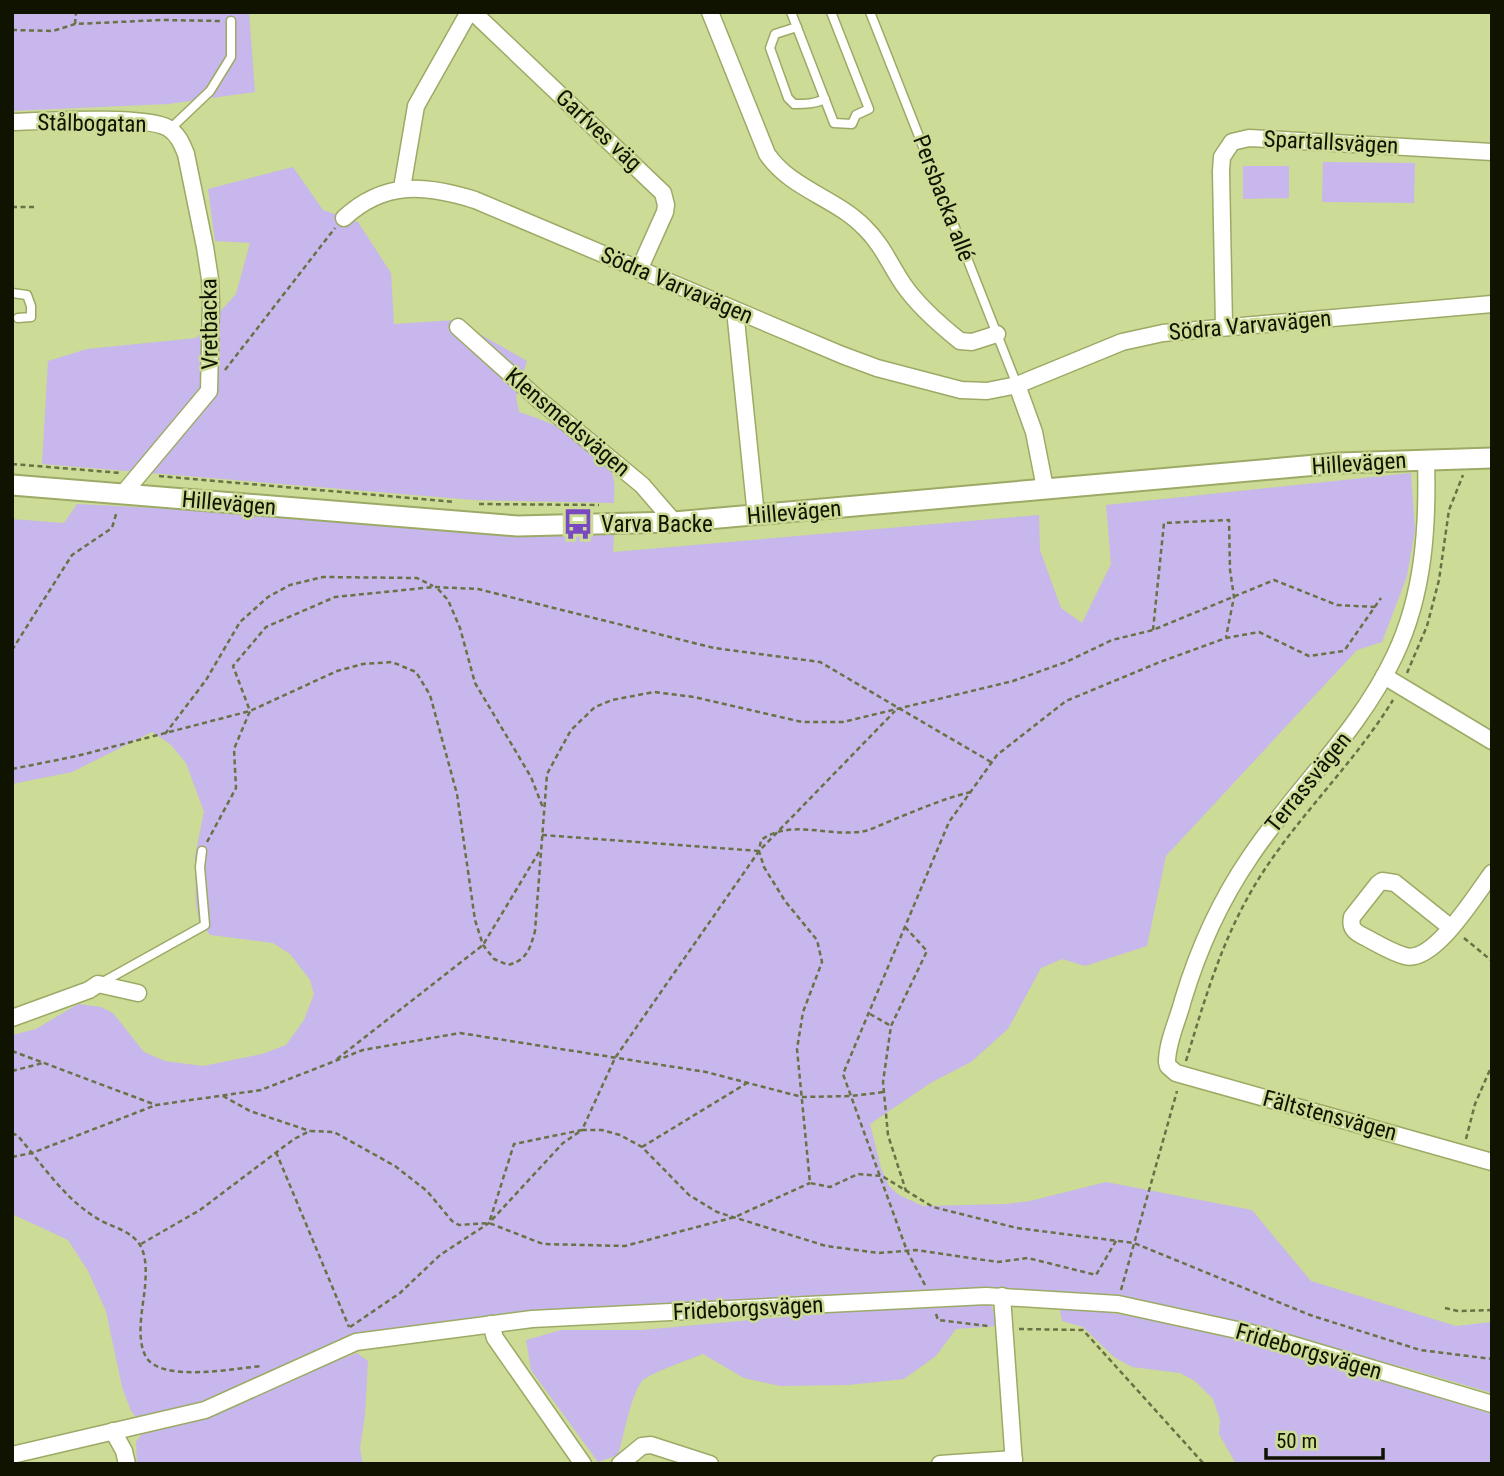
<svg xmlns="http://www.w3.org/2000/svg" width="1504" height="1476" viewBox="0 0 1504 1476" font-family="'Roboto Condensed',sans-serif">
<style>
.green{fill:#c7b7ec}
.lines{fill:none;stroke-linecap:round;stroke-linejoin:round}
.service-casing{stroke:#9caa66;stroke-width:11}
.minor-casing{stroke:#9caa66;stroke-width:19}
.tertiary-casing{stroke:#9caa66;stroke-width:23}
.path{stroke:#687246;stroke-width:2.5;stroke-dasharray:5 3.5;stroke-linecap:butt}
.service{stroke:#fff;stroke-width:8}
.minor{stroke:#fff;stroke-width:16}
.tertiary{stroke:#fff;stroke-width:19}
.labels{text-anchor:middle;stroke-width:5;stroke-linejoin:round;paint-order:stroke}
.street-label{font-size:23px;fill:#0f1300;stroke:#ccdb95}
.poi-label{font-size:23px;fill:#0f1300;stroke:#ccdb95;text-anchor:start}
</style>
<rect width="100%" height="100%" fill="#ccdb95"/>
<g class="green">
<polygon points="12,12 249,12 255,92 168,104 12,111"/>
<polygon points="1323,162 1415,163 1414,203 1322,202"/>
<polygon points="1243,166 1289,166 1289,198 1243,199"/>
<path d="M293,167l30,43 35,12 33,51 3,51 61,-4 72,41 -11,36 3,15c31,10 90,32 95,69 1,7 0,15 0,22l-140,-3 -432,-36 6,-103 39,-12 109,-11 40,-44 14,-51 -35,-2 -7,-52z"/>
<path d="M1411,473l4,57 -8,46 -25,66 -25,8 -191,206 -19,90 -62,20 -23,-7 -21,9 -33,61 -37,33 -39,20 -62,42 11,44 8,18 10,9 24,11 84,-2 23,-3 76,-19 146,28 59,71 145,45 36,-4v71l-89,-26 -81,-18 -63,-20 -116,-28 -29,-5 -110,-7 -436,20 -54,4 -160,22 -43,17 -115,55 -58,12 -7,-8 -9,-24 -16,-76 -18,-40 -20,-31 -56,-26v-179l24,-6 42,-25 23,3 12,6 31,39 21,9 38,5 59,-12 24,-9 18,-25 10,-26 -4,-14 -20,-26 -17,-11 -63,-8 -11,-14 -3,-17 -1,-48 9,-44 -18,-49 -16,-19 -18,-12 -80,40 -60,12v-265l52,4 13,-19c96,5 192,9 287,18 83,7 167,19 250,12l-1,18 426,-37 1,35 21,58 21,15 29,-59 -5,-59z"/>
<path d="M949,1302h41l8,24 -42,3 -20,27 -32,23 -56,6 -68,1 -36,-8 -41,-24c-12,5 -53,19 -61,27 -12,16 -18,55 -24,74l-20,7 -67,-92 -5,-30 35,-10h81z"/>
<path d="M1059,1306c148,16 290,65 433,108v50h-256l-17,-30 1,-14 -7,-21 -18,-18 -15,-8 -48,-6 -18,-10 -31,-30 -21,-6z"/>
<path d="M357,1353l11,8 -3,54 -5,33 3,16h-226l-1,-22 7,-10c22,-6 46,-11 68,-19 49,-19 96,-42 146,-60z"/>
</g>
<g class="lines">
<defs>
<g id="service">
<polyline points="791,12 834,123 852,124 856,115 869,109 831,12"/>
<polyline points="870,12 1017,385"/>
<path d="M797,27l-22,7 -5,14 18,50 6,6c12,0 20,0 31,-5"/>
<polyline points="170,129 210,91 231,57 231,21"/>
<polyline points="12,293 27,295 31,306 31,317 18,318"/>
<polyline points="101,983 205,925 200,867 202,851"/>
</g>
<g id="minor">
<polyline points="473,12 663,193 666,205 665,212 639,270"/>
<path d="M710,12l57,142c24,35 67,43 97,73 18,17 26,38 39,57 15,22 37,41 57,57l12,1 25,-8"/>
<path d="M12,122c30,-1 135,-7 156,6 10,6 14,16 18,26l19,93 5,32 1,24 -2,88 -87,104"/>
<polyline points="402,188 416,106 469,12"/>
<path d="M344,218c41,-38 82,-33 131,-18l367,155 35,13 84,22 26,1 30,-6 105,-43 41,-9 329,-29"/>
<polyline points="735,310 756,516"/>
<polyline points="458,327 538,399 642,485 674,522"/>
<polyline points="1224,327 1221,171 1222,157 1232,142 1249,138 1492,152"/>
<polyline points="1017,385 1034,432 1045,488"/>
<path d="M1426,459c2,67 -2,135 -31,196 -36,77 -99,133 -145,202 -30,44 -52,93 -67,143 -5,20 -16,42 -16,62l1,4 8,7 316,89"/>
<polyline points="1384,676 1492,741"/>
<path d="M1450,927l-55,-44 -13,-2 -4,3 -26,33c-2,9 1,14 9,18 14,7 29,17 44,21 29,8 71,-62 87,-83"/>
<polyline points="12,1018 89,990 98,984 138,993"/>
<polyline points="1002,1296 1014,1464"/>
<polyline points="491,1324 495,1338 583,1464"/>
<polyline points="113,1431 124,1451 127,1464"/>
<polyline points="12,1455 205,1410 356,1342 532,1319 986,1296 1118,1304 1260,1335 1492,1404"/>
<polyline points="620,1464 642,1446 651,1445 710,1464"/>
<polyline points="940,1464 1014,1459"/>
</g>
<polyline id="tertiary" points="12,485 518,526 674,522 1339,463 1492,458"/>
</defs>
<use href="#service" class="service-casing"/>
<use href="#minor" class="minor-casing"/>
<use href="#tertiary" class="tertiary-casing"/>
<g class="path">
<polyline points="75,24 76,12"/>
<polyline points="12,30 53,31 75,24 162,20 221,21"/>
<polyline points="12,207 34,207"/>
<polyline points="225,370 335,228"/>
<polyline points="12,464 121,473"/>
<polyline points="159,476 455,502"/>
<polyline points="479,504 599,505"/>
<polyline points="438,589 448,600 460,628 475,683 531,777 543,808"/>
<polyline points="1153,630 1164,523 1229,520 1230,570 1234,597 1226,637"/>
<polyline points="12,650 72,555 112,528 117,511"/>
<polyline points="1407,673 1427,626 1439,580 1449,510 1463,475"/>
<polyline points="165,734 206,680 240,622 268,597 290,585 323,577 417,578 433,586"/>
<path d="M12,769l65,-13 173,-45 87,-40 26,-7 29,-2 24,10 14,23 27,99 18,126 8,25 11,14 14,6c19,-5 22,-16 27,-34l12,-157 24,-44 24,-23 17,-7 42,-8 40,5 108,25h41l170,-41 53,-19 46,-22 41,-10 121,-50 63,25 38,2"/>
<path d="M971,792c-26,6 -51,17 -76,27 -10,4 -20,9 -30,12 -36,7 -73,-13 -104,9l-2,11 5,16 21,34 32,39 5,22 -19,50 -6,37 13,134 20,4 28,-13 24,2 51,31 84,21 117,15 176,72 110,35 72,9"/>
<polyline points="542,835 759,851"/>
<polyline points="207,842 236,788 234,749 250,711 233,666 266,627 335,597 434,587 478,589 714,648 820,662 991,762"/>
<polyline points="905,927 927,951 891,1026 883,1082 888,1135 906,1191"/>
<polyline points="1464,938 1492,961"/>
<polyline points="870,1014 891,1026"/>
<polyline points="12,1051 156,1105 261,1090 363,1050 460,1033 706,1072 802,1097 851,1096 884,1092"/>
<polyline points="337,1059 483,945 539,852"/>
<path d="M1186,1061c17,-56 33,-112 62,-164 39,-71 102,-127 145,-197"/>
<polyline points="12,1071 43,1063"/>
<polyline points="223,1096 250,1111 310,1131"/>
<path d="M12,1133l6,3c23,27 46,62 77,81 14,10 35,12 45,28 7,12 6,28 5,42 -2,20 -9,49 0,68 13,29 91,13 117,11"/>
<polyline points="1466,1139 1475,1104 1492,1065"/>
<polyline points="642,1147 747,1083"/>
<polyline points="276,1152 349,1327"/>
<polyline points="12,1157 32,1153 156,1105"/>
<polyline points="490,1220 514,1144 582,1130 615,1058 759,851 895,711"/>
<polyline points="141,1244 200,1210 294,1139 310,1131 334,1132 395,1166 427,1191 452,1221 459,1225 489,1223 543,1244 625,1246 735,1217 810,1183"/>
<polyline points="925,1285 907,1251 843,1074 949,822 997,755 1066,701 1160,662 1226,638 1259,632 1309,656 1344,651 1381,598"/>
<polyline points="1121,1290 1177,1091"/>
<polyline points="1445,1308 1458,1311 1492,1310"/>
<polyline points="936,1314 938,1320 988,1326"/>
<polyline points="350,1327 400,1293 440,1255 489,1223 563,1143 582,1130 602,1130 620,1135 642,1147 689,1195 717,1212 826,1246 879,1253 916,1250 998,1262 1028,1258 1096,1275 1116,1241"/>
<polyline points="1019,1329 1083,1330 1204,1464"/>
</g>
<use href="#service" class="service"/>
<use href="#minor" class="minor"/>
<use href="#tertiary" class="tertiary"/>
</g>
<defs>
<symbol id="bus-bare" viewBox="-9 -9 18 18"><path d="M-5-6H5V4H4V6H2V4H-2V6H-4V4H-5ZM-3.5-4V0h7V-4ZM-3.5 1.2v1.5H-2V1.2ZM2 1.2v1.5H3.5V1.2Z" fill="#7949c1" stroke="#ccdb95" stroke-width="2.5" paint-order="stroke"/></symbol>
</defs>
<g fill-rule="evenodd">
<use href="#bus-bare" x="556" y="502" width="44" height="44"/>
</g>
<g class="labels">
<g class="street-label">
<text transform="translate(92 123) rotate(1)" y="8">Stålbogatan</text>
<text transform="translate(599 130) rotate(43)" y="8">Garfves väg</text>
<text transform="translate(1331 142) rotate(3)" y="8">Spartallsvägen</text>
<text transform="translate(944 198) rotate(69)" y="8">Persbacka allé</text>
<text transform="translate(677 285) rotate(23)" y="8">Södra Varvavägen</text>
<text transform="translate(209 324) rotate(-91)" y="8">Vretbacka</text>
<text transform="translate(1250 325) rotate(-5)" y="8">Södra Varvavägen</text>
<text transform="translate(568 422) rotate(40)" y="8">Klensmedsvägen</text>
<text transform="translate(1359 463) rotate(-4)" y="8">Hillevägen</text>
<text transform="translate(229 503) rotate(5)" y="8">Hillevägen</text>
<text transform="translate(794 512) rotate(-5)" y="8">Hillevägen</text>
<text transform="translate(1308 782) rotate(-51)" y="8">Terrassvägen</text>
<text transform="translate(1330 1115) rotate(15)" y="8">Fältstensvägen</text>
<text transform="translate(748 1308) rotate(-3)" y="8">Frideborgsvägen</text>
<text transform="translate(1309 1351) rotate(16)" y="8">Frideborgsvägen</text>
</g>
<g class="poi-label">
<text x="601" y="532">Varva Backe</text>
</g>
</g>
<rect width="1504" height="1476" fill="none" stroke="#0f1300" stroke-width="28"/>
<path d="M1266 1448v10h117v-10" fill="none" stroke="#0f1300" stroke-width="3.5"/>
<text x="1276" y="1448" font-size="21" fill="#0f1300" stroke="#ccdb95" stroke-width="5" paint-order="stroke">50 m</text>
</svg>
